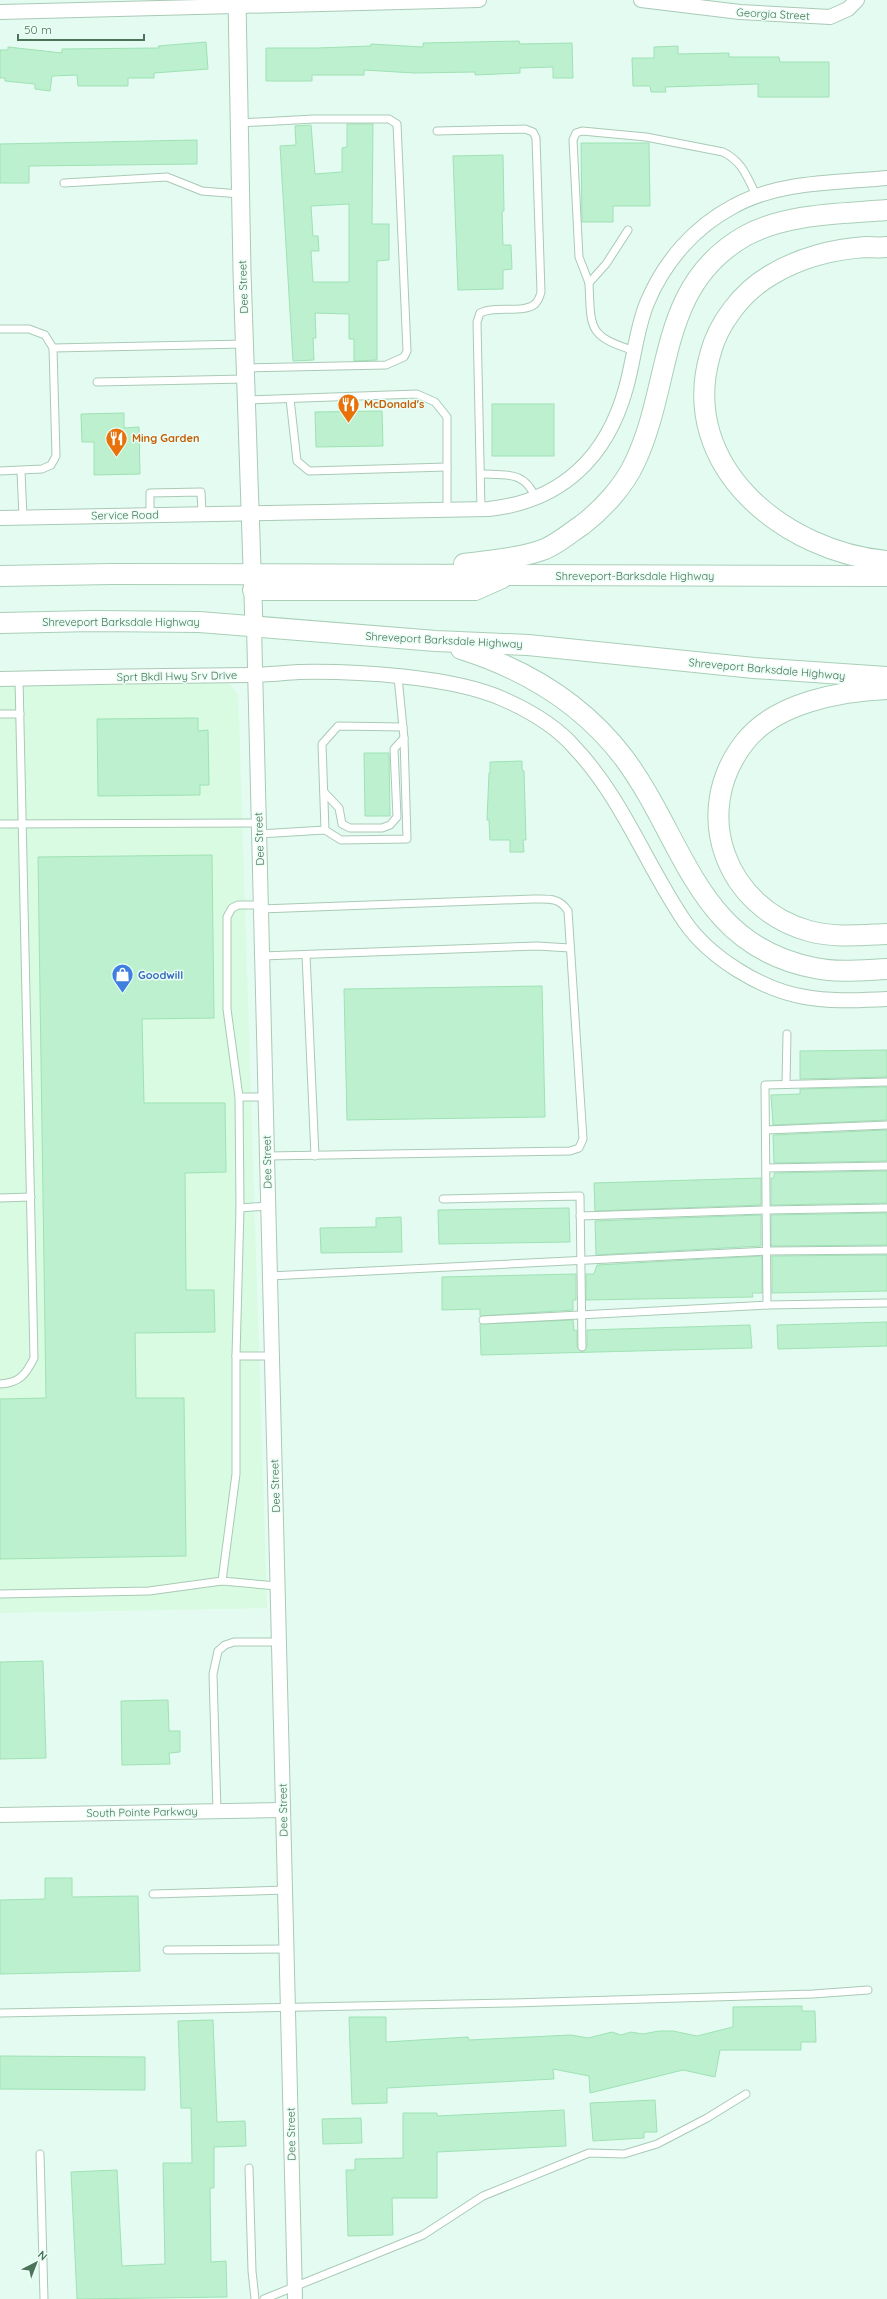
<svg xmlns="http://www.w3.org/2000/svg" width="887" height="2299" viewBox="0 0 887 2299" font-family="Quicksand,sans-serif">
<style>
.commercial{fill:#d8fbe1}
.building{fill:#bdf0cf;stroke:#9ee2b4;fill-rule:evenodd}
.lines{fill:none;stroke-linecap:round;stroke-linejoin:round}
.service-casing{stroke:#a9cab6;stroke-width:9}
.minor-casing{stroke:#a9cab6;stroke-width:16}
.tertiary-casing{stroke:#a9cab6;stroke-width:19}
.secondary-casing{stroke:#a9cfb8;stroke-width:22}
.service{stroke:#fff;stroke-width:7}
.minor{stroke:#fff;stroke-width:14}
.tertiary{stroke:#fff;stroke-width:17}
.secondary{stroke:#fff;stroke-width:20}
.labels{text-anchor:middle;stroke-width:3;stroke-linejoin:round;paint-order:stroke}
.street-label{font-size:11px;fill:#4b7357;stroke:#eafef6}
.food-label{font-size:11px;font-weight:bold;fill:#c56008;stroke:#eafef6;text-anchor:start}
.shop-label{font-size:11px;font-weight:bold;fill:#366cbe;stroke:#eafef6;text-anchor:start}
</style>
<rect width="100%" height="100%" fill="#e4fbf1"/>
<polygon class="commercial" points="228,682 238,694 239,717 267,1608 0,1613 0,685"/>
<g class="building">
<polygon points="519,41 520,44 572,43 573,78 553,78 553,67 520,68 520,73 475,75 475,72 414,73 364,70 364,75 312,75 312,81 266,81 266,48 317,48 371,46 371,44 423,47 423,43"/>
<polygon points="206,42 208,69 154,73 154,78 128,78 128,86 78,86 77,75 52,76 50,91 35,89 35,84 5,81 5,78 0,78 0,50 8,50 8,47 62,53 62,49 159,48 158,46"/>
<polygon points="678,46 678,54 729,53 729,57 779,57 780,62 829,62 829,97 758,97 758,84 665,87 666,92 651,92 650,86 633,86 632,58 654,58 654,47"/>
<path d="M347,124h26l-1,100h17v36l-12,1v99l-23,1v-22h-5v-25l-34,-1 1,25h-3l1,22 -21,1 -13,-215 16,-1 -1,-19 16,-1 4,49 27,-2v-24l5,-1zM349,204v78h-36l-2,-31h8l-1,-15h-5l-2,-30z"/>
<polygon points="197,140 197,164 29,166 29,183 0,183 0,144"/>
<polygon points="581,143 649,143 650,206 613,206 613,222 582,222"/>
<polygon points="503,155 504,211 502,211 503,245 511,245 512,269 503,270 503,289 458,290 453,156"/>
<rect x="492" y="404" width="62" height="52"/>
<polygon points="382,411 383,446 316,447 315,412"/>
<polygon points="124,413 124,428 139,427 140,474 94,475 94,442 82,442 81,414"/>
<polygon points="198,718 198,731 208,730 209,785 200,785 200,795 98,796 97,719"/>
<polygon points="364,753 389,753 390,816 365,816"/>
<polygon points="522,761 522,770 524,771 526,840 523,840 524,852 510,852 510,840 490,840 489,820 487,820 489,773 490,773 490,762"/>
<polygon points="212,855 214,1018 142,1019 144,1103 225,1103 226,1172 185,1173 186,1290 214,1290 215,1332 135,1333 136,1398 184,1398 186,1556 0,1559 0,1399 46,1398 38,857"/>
<polygon points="542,986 545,1117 347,1120 344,989"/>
<polygon points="887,1050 887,1077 800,1079 800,1051"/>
<polygon points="887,1087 887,1120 773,1125 771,1095 800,1094 800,1089"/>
<polygon points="887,1130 887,1161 774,1163 773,1135"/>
<polygon points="887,1171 887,1203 771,1205 771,1178 774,1178 774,1173"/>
<polygon points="761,1178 761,1205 595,1211 594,1183"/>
<polygon points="569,1208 570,1242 439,1244 438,1210"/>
<polygon points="887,1213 887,1245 771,1246 771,1215"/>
<polygon points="761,1215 761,1246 596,1255 595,1221"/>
<polygon points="401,1217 402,1252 321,1253 320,1228 376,1227 376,1218"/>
<polygon points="887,1255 887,1291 772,1293 772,1256"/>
<polygon points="762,1256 762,1293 752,1293 753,1297 586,1300 586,1274 594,1274 597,1265"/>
<polygon points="576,1274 576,1300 573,1300 573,1310 480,1316 480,1309 442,1310 442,1277"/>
<polygon points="573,1320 574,1331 577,1330 577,1347 582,1352 587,1347 587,1330 750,1325 752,1348 481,1355 480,1324"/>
<polygon points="887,1322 887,1346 778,1349 777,1325"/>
<polygon points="43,1661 46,1758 0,1759 0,1662"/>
<polygon points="168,1700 169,1731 180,1731 180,1752 169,1753 170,1764 122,1765 121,1701"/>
<polygon points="45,1878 72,1878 72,1897 138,1896 140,1971 0,1974 0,1900 45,1899"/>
<polygon points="802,2006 802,2011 815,2011 816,2042 801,2042 801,2050 720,2050 715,2077 683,2070 590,2093 589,2076 553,2069 554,2079 387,2088 387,2103 352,2104 349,2017 386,2017 386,2042 468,2037 469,2040 571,2035 588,2038 612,2032 621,2035 631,2032 643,2034 659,2031 673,2031 697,2036 733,2027 733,2007"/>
<polygon points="213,2020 217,2122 245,2121 246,2146 214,2147 214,2188 210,2188 211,2262 226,2261 227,2297 77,2299 71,2172 117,2170 122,2266 165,2264 163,2163 192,2163 191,2108 181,2108 178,2021"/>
<polygon points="0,2056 145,2057 145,2090 0,2089"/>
<polygon points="655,2100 657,2132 644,2132 644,2138 593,2141 590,2103"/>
<polygon points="564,2110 566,2146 437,2152 437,2198 392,2198 393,2235 348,2236 346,2170 355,2170 355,2159 403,2158 403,2113 437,2113 437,2116"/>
<polygon points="361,2118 362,2143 323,2144 322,2119"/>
</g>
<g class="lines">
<defs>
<g id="service">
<polyline points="239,123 314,119 389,119 397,124 407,351 404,357 386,365 245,368"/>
<path d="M437,131l88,-2 8,3 3,6 5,154c-1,4 -3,9 -6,12 -12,10 -39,1 -55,9l-3,9 4,187"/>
<polyline points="64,183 167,177 202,191 240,194"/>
<path d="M628,230l-22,34 -17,19c2,47 -1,53 46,68"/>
<path d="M589,283l-10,-26 -6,-117 3,-7 6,-2 64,6 77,15c20,10 24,25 34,45"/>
<polyline points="0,329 29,329 45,335 53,348 56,456 51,465 42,469 0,471"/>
<polyline points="53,348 245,344"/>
<polyline points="97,382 246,379"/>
<polyline points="290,399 297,461 309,471 447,467"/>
<polyline points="247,400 417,394 435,402 447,417 447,509"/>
<polyline points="21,471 23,517"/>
<path d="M481,474c26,1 44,-3 55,25"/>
<polyline points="150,514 150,493 201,492 202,513"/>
<polyline points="0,714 20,714"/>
<polyline points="324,792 339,808 342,824 350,828 382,828 390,825 397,817 394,749 404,738"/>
<polyline points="0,824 258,823"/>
<polyline points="325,830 322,744 338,726 403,727"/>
<polyline points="259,834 325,830 341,840 407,839 404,738 398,677"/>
<path d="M261,909l272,-10c15,0 26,-2 35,12l15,228 -4,9 -9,3 -303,5"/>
<polyline points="306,955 315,1156"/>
<polyline points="262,956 537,946 570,948"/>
<polyline points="887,1082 765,1085 767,1305 887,1303"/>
<polyline points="786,1084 787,1034"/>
<polyline points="239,1097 266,1097"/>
<polyline points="766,1130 887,1125"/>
<polyline points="766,1168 887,1166"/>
<polyline points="0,1198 31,1197"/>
<polyline points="443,1199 580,1196 582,1347"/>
<polyline points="240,1208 268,1206"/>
<polyline points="580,1216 767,1210 887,1208"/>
<polyline points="270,1276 767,1251 887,1250"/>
<polyline points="483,1320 767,1305"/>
<polyline points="236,1356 271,1356"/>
<path d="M0,1384c20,-1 26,-10 34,-26l-15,-679"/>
<polyline points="222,1581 236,1474 236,1356 240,1208 239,1097 227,1009 227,917 232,908 238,905 261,905"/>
<polyline points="0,1594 149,1591 222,1581 277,1586"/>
<polyline points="217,1811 213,1674 218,1651 225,1645 234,1642 280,1642"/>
<polyline points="153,1894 285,1890"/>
<polyline points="167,1950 287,1949"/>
<polyline points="0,2013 513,2003 813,1994 868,1990"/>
<polyline points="40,2154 44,2299"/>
<polyline points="249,2168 252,2271 255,2299"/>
<polyline points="264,2299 423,2235 483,2196 589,2153 624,2154 657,2144 707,2118 746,2094"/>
</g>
<g id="minor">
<polyline points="641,0 740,12 830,17 848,9 857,0"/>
<polyline points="0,12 479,0"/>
<path d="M0,518l489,-9c73,-8 118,-52 137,-121 8,-28 10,-58 21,-85 17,-41 47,-76 87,-97 45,-25 103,-23 153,-28"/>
<polyline points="254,626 295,2297"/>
<path d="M0,679c83,-2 165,-3 248,-4 17,0 34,-2 51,-3 56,-1 153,4 204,27 25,11 54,28 72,49 48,51 71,117 110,174 25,36 77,68 120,75 27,5 55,3 82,2"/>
<polyline points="0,1815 283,1810"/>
</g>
<polyline id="tertiary" points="237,0 242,272 254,626"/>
<g id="secondary">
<path d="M887,247c-7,1 -14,0 -21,0 -32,2 -67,11 -95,28 -29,17 -53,48 -61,80 -32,112 75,197 177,206"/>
<path d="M464,564c25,-3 58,-6 81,-15 14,-6 25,-16 37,-24 21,-16 42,-39 53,-63 38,-80 22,-176 110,-226 42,-23 96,-22 142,-26"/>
<polyline points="0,576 112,574 887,576"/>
<polyline points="253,590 475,590 502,578"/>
<polyline points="0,623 94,621 199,622 436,641 528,645 754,668 887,677"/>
<path d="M461,649c64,20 122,55 163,109 61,82 73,188 191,210 23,5 49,2 72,1"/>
<path d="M887,689c-47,2 -113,14 -143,54 -54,70 -18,165 65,188 25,7 52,4 78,3"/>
</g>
</defs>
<use href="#service" class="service-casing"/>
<use href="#minor" class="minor-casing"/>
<use href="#tertiary" class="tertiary-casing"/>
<use href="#secondary" class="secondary-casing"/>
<use href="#service" class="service"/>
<use href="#minor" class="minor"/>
<use href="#tertiary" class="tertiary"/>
<use href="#secondary" class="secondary"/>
</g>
<defs>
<symbol id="restaurant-pin" viewBox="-11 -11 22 30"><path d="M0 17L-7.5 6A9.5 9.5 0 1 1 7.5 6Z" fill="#e8710a" stroke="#eafef6"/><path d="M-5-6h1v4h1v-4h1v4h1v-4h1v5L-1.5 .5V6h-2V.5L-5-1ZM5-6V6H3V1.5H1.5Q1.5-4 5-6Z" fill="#fff"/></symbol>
<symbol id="shop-pin" viewBox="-11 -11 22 30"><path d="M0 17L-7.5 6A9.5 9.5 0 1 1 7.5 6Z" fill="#3f7fe0" stroke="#eafef6"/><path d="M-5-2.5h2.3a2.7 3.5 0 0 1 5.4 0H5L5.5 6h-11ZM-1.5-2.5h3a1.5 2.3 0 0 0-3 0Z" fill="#fff"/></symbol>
</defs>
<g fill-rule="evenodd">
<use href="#restaurant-pin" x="336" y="392" width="25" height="34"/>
<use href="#restaurant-pin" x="104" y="426" width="25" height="34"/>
<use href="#shop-pin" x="110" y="962" width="25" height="34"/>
</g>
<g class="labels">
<g class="street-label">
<text transform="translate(773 14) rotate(3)" y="4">Georgia Street</text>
<text transform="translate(243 287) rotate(-92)" y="4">Dee Street</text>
<text transform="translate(125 515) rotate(-1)" y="4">Service Road</text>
<text x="635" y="580">Shreveport-Barksdale Highway</text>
<text x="121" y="626">Shreveport Barksdale Highway</text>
<text transform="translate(444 640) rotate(3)" y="4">Shreveport Barksdale Highway</text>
<text transform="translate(767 669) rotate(5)" y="4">Shreveport Barksdale Highway</text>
<text transform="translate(177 676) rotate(-1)" y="4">Sprt Bkdl Hwy Srv Drive</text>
<text transform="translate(259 839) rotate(-92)" y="4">Dee Street</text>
<text transform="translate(267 1162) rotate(-91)" y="4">Dee Street</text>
<text transform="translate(275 1486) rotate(-92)" y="4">Dee Street</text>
<text transform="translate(283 1810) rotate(-91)" y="4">Dee Street</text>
<text transform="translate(142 1812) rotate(-1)" y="4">South Pointe Parkway</text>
<text transform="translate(291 2134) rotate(-91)" y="4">Dee Street</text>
</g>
<g class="food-label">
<text x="364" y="408">McDonald's</text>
<text x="132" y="442">Ming Garden</text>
</g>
<g class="shop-label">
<text x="138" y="979">Goodwill</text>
</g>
</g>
<g transform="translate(36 2263) rotate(42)" stroke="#eafef6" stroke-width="3" paint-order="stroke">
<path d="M0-3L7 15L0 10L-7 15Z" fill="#4b7357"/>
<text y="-6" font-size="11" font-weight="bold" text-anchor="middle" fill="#4b7357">N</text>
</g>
<path d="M18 34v6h126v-6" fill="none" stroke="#4b7357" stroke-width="2"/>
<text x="24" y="34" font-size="12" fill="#4b7357" stroke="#eafef6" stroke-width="3" paint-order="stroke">50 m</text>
</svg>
